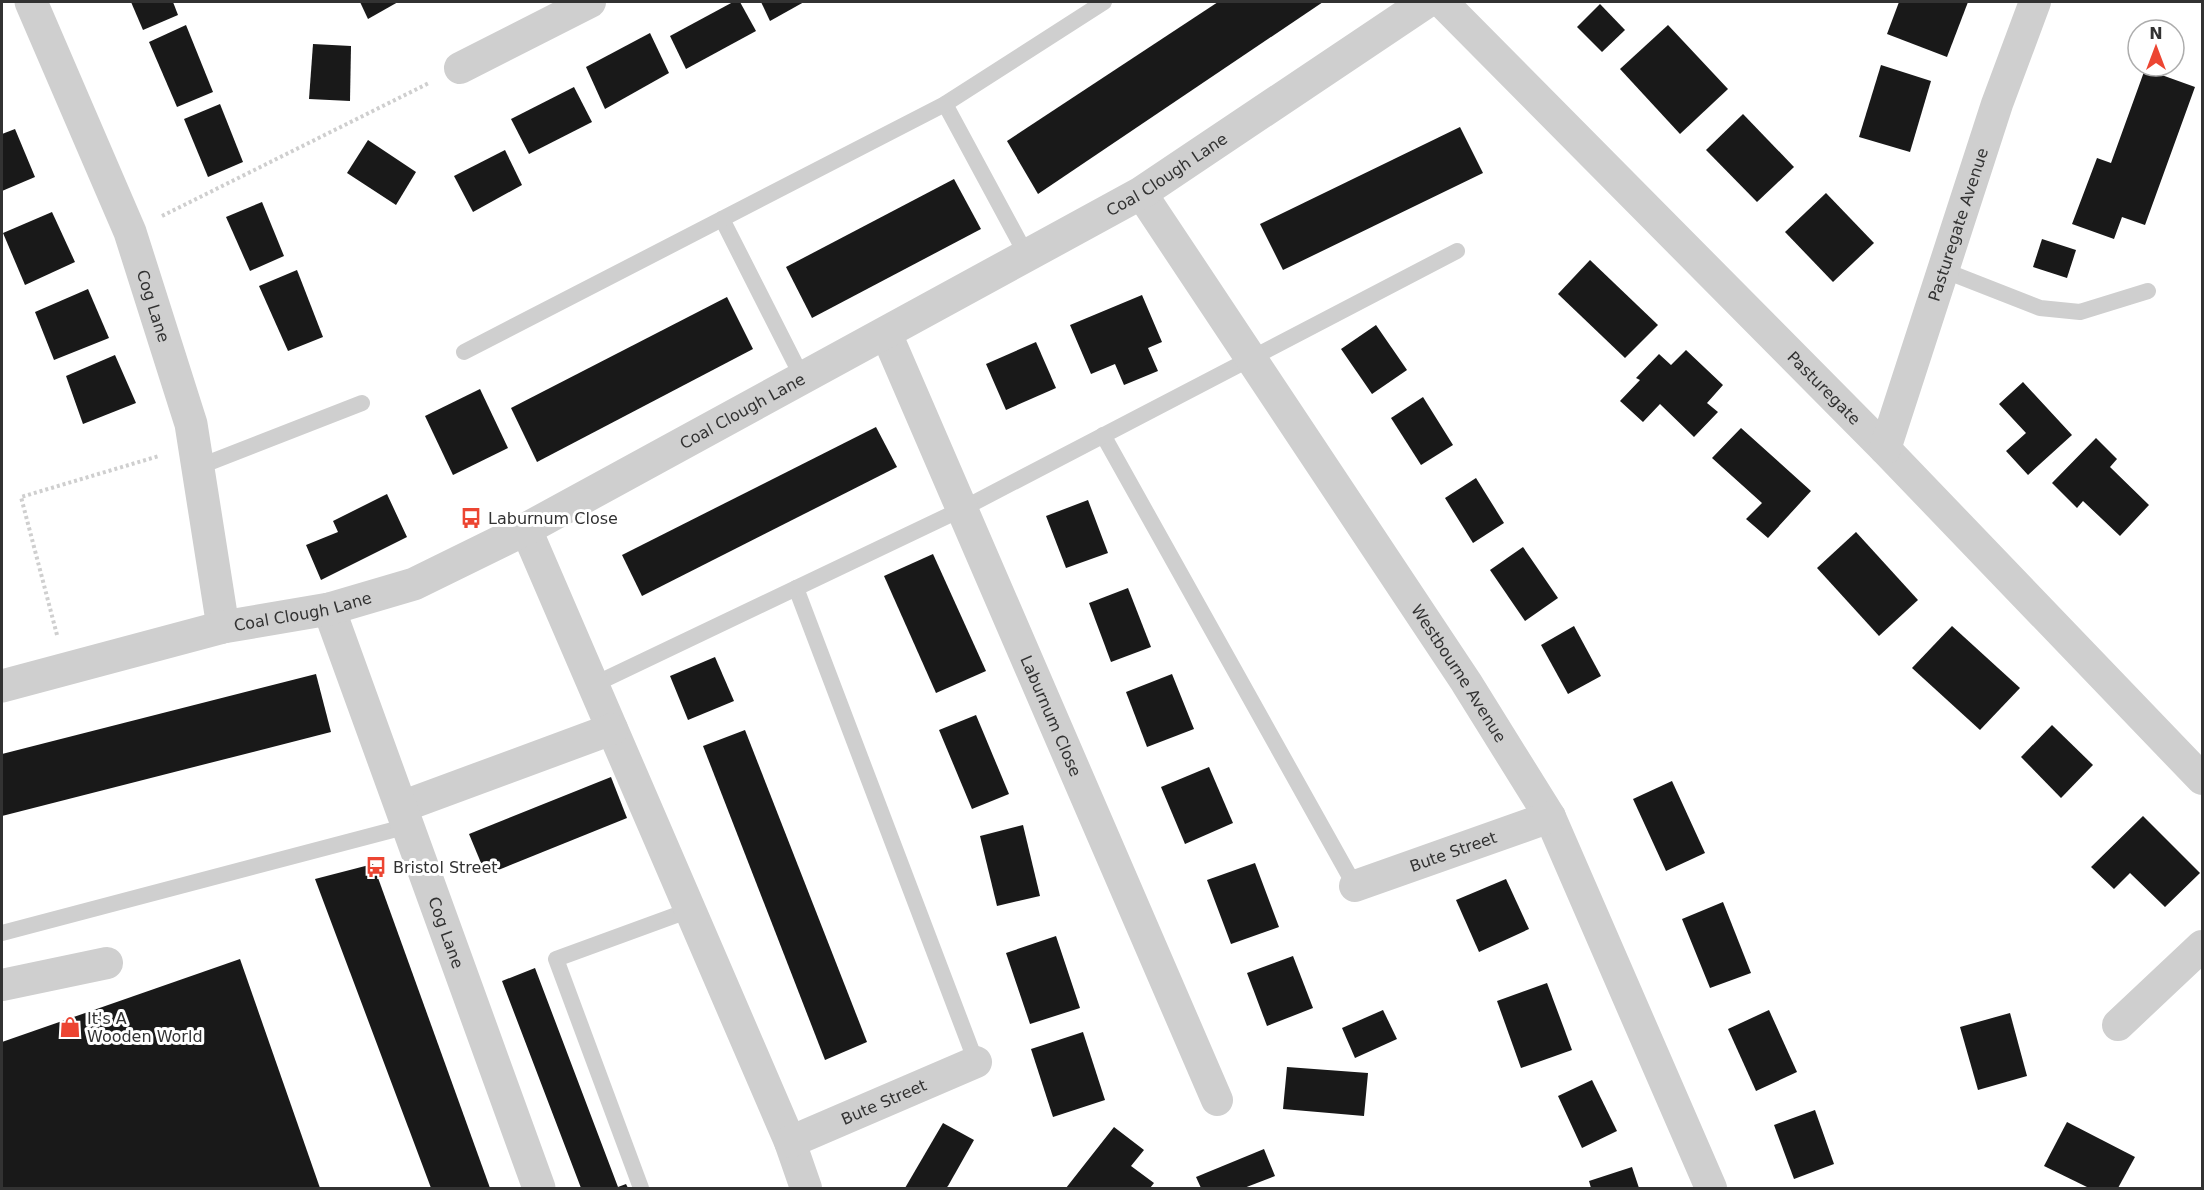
<svg xmlns="http://www.w3.org/2000/svg" width="2204" height="1190" viewBox="0 0 2204 1190" font-family="'DejaVu Sans',sans-serif">
<style>
.building{fill:#191919}
.lines{fill:none;stroke-linecap:round;stroke-linejoin:round}
.path{stroke:#cfcfcf;stroke-width:4;stroke-dasharray:3 3;stroke-linecap:butt}
.service{stroke:#cfcfcf;stroke-width:16}
.minor{stroke:#cfcfcf;stroke-width:32}
.tertiary{stroke:#cfcfcf;stroke-width:33}
.labels{text-anchor:middle;stroke-width:6;stroke-linejoin:round;paint-order:stroke}
.street-label{font-size:16px;fill:#323232;stroke:#fff}
.poi-label{font-size:16px;fill:#323232;stroke:#fff;text-anchor:start}
</style>
<rect width="100%" height="100%" fill="#fff"/>
<g class="building">
<polygon points="131,2 173,2 178,15 143,30"/>
<polygon points="360,2 398,2 368,19"/>
<polygon points="733,2 740,2 756,31 686,69 670,36"/>
<polygon points="761,2 804,2 770,21"/>
<polygon points="1218,2 1323,2 1038,194 1007,141"/>
<polygon points="1899,2 1968,2 1947,57 1887,34"/>
<polygon points="1600,4 1625,30 1602,52 1577,27"/>
<polygon points="186,25 213,92 177,107 149,42"/>
<polygon points="1668,25 1728,89 1680,134 1620,69"/>
<polygon points="650,33 669,73 605,109 586,67"/>
<polygon points="313,44 351,46 350,101 309,99"/>
<polygon points="1881,65 1931,81 1910,152 1859,137"/>
<polygon points="2145,69 2195,87 2145,225 2122,217 2114,239 2072,224 2097,158 2111,163"/>
<polygon points="574,87 592,122 529,154 511,119"/>
<polygon points="220,104 243,162 208,177 184,119"/>
<polygon points="1743,114 1794,167 1757,202 1706,150"/>
<polygon points="1460,127 1483,173 1283,270 1260,224"/>
<polygon points="15,129 35,177 2,191 2,134"/>
<polygon points="368,140 416,172 396,205 347,173"/>
<polygon points="505,150 522,185 473,212 454,176"/>
<polygon points="954,179 981,229 812,318 786,267"/>
<polygon points="1826,193 1874,243 1833,282 1785,232"/>
<polygon points="262,202 284,256 250,271 226,217"/>
<polygon points="52,212 75,262 25,285 3,233"/>
<polygon points="2042,239 2076,250 2067,278 2033,267"/>
<polygon points="1590,260 1658,325 1625,358 1558,294"/>
<polygon points="297,270 323,337 288,351 259,286"/>
<polygon points="88,289 109,338 54,360 35,312"/>
<polygon points="1142,295 1162,342 1148,348 1158,371 1124,385 1115,364 1091,374 1070,325"/>
<polygon points="727,297 753,349 537,462 511,408"/>
<polygon points="1376,325 1407,370 1372,394 1341,349"/>
<polygon points="1036,342 1056,388 1006,410 986,364"/>
<polygon points="1686,350 1723,385 1707,403 1718,412 1694,437 1660,404 1643,422 1620,401 1640,380 1636,378 1659,354 1671,365"/>
<polygon points="115,355 136,403 83,424 66,376"/>
<polygon points="2023,382 2072,435 2028,475 2006,451 2026,433 1999,404"/>
<polygon points="480,389 508,448 453,475 425,416"/>
<polygon points="1423,397 1453,445 1421,465 1391,418"/>
<polygon points="876,427 897,467 642,596 622,555"/>
<polygon points="1741,428 1811,491 1768,538 1746,519 1762,503 1712,458"/>
<polygon points="2096,438 2117,459 2110,467 2149,505 2120,536 2083,501 2077,508 2052,483"/>
<polygon points="1476,478 1504,523 1473,543 1445,498"/>
<polygon points="387,494 407,537 321,580 306,545 338,532 333,521"/>
<polygon points="1088,500 1108,553 1066,568 1046,516"/>
<polygon points="1856,532 1918,600 1879,636 1817,568"/>
<polygon points="1523,547 1558,598 1525,621 1490,570"/>
<polygon points="933,554 986,671 936,693 884,576"/>
<polygon points="1128,588 1151,647 1111,662 1089,603"/>
<polygon points="1574,626 1601,676 1568,694 1541,645"/>
<polygon points="1952,626 2020,688 1980,730 1912,668"/>
<polygon points="715,657 734,701 688,720 670,676"/>
<polygon points="316,674 331,732 2,816 2,754"/>
<polygon points="1172,674 1194,729 1147,747 1126,692"/>
<polygon points="976,715 1009,794 972,809 939,730"/>
<polygon points="2052,725 2093,765 2061,798 2021,757"/>
<polygon points="745,730 867,1042 825,1060 703,746"/>
<polygon points="1209,767 1233,823 1185,844 1161,787"/>
<polygon points="611,777 627,818 486,875 469,834"/>
<polygon points="1672,781 1705,853 1666,871 1633,799"/>
<polygon points="2143,816 2200,873 2165,907 2130,873 2114,889 2091,867"/>
<polygon points="1023,825 1040,896 997,906 980,836"/>
<polygon points="1255,863 1279,927 1231,944 1207,880"/>
<polygon points="373,864 490,1188 431,1188 315,879"/>
<polygon points="1506,879 1529,929 1479,952 1456,900"/>
<polygon points="1723,902 1751,973 1710,988 1682,919"/>
<polygon points="1056,936 1080,1008 1030,1024 1006,953"/>
<polygon points="1293,956 1313,1008 1267,1026 1247,973"/>
<polygon points="240,959 320,1188 2,1188 2,1042"/>
<polygon points="535,968 618,1187 626,1184 628,1188 581,1188 502,981"/>
<polygon points="1547,983 1572,1050 1521,1068 1497,1001"/>
<polygon points="1383,1010 1397,1039 1355,1058 1342,1028"/>
<polygon points="1769,1010 1797,1072 1756,1091 1728,1029"/>
<polygon points="2010,1013 2027,1076 1978,1090 1960,1027"/>
<polygon points="1083,1032 1105,1100 1053,1117 1031,1049"/>
<polygon points="1287,1067 1368,1073 1364,1116 1283,1109"/>
<polygon points="1592,1080 1617,1131 1582,1148 1558,1096"/>
<polygon points="1815,1110 1834,1164 1794,1179 1774,1125"/>
<polygon points="2067,1122 2135,1157 2118,1188 2089,1188 2044,1166"/>
<polygon points="943,1123 974,1140 948,1186 946,1188 905,1188"/>
<polygon points="1114,1127 1144,1150 1131,1166 1154,1183 1150,1188 1066,1188"/>
<polygon points="1264,1149 1275,1176 1244,1188 1201,1188 1196,1177"/>
<polygon points="1632,1167 1639,1188 1591,1188 1589,1181"/>
</g>
<g class="lines">
<g class="path">
<polyline points="162,216 429,83"/>
<polyline points="57,635 21,497 159,456"/>
</g>
<g class="service">
<polyline points="945,104 1027,256"/>
<polyline points="722,219 802,377"/>
<polyline points="1943,270 2040,308 2080,312 2148,291"/>
<polyline points="464,352 945,104 1104,2"/>
<polyline points="1103,435 1355,886"/>
<polyline points="198,467 362,403"/>
<polyline points="796,588 976,1062"/>
<polyline points="593,685 962,509 1457,251"/>
<polyline points="2,933 408,826"/>
<polyline points="641,1188 556,959 690,910"/>
</g>
<g class="minor">
<path id="s1" d="M1442,2l443,447 317,330"/>
<polyline points="460,68 590,2"/>
<path id="s2" d="M1141,193l325,489 84,135 161,371"/>
<path id="s3" d="M886,333l331,767"/>
<path id="s4" d="M1885,449l112,-345 38,-102"/>
<polyline points="526,529 790,1142 806,1188"/>
<polyline points="401,807 612,729"/>
<path id="s5" d="M1355,886l195,-69"/>
<polyline points="2,985 107,963"/>
<polyline points="2118,1025 2202,946"/>
<path id="s6" d="M790,1142l186,-80"/>
</g>
<g class="tertiary">
<path id="s7" d="M31,2l99,230 61,192 32,203"/>
<path id="s8" d="M329,609l210,579"/>
<path id="s9" d="M2,686l221,-59 106,-18 85,-25 112,-55 615,-336 285,-191"/>
</g>
</g>
<defs>
<symbol id="bus-bare" viewBox="-9 -9 18 18"><path d="M-5-6H5V4H4V6H2V4H-2V6H-4V4H-5ZM-3.5-4V0h7V-4ZM-3.5 1.2v1.5H-2V1.2ZM2 1.2v1.5H3.5V1.2Z" fill="#ec4532" stroke="#fff" stroke-width="2.5" paint-order="stroke"/></symbol>
<symbol id="shop-bare" viewBox="-9 -9 18 18"><path d="M-5-2.5h2.3a2.7 3.5 0 0 1 5.4 0H5L5.5 6h-11ZM-1.5-2.5h3a1.5 2.3 0 0 0-3 0Z" fill="#ec4532" stroke="#fff" stroke-width="2.5" paint-order="stroke"/></symbol>
</defs>
<g fill-rule="evenodd">
<use href="#bus-bare" x="456" y="503" width="30" height="30"/>
<use href="#bus-bare" x="361" y="852" width="30" height="30"/>
<use href="#shop-bare" x="55" y="1012" width="30" height="30"/>
</g>
<g class="labels">
<g class="street-label">
<text dy="6" stroke="none"><textPath href="#s9" startOffset="1282">Coal Clough Lane</textPath></text>
<text dy="6" stroke="none"><textPath href="#s4" startOffset="236">Pasturegate Avenue</textPath></text>
<text dy="6" stroke="none"><textPath href="#s7" startOffset="328">Cog Lane</textPath></text>
<text dy="6" stroke="none"><textPath href="#s1" startOffset="543">Pasturegate</textPath></text>
<text dy="6" stroke="none"><textPath href="#s9" startOffset="796">Coal Clough Lane</textPath></text>
<text dy="6" stroke="none"><textPath href="#s9" startOffset="310">Coal Clough Lane</textPath></text>
<text dy="6" stroke="none"><textPath href="#s2" startOffset="576">Westbourne Avenue</textPath></text>
<text dy="6" stroke="none"><textPath href="#s3" startOffset="417">Laburnum Close</textPath></text>
<text dy="6" stroke="none"><textPath href="#s5" startOffset="104">Bute Street</textPath></text>
<text dy="6" stroke="none"><textPath href="#s8" startOffset="344">Cog Lane</textPath></text>
<text dy="6" stroke="none"><textPath href="#s6" startOffset="102">Bute Street</textPath></text>
</g>
<g class="poi-label">
<text x="488" y="524">Laburnum Close</text>
<text x="393" y="873">Bristol Street</text>
<text x="87" y="1024">It's A<tspan x="87" dy="18">Wooden World</tspan></text>
</g>
</g>
<rect width="2204" height="1190" fill="none" stroke="#323232" stroke-width="6"/>
<g transform="translate(2156 48)"><circle r="28" fill="#ffffff" stroke="#adadad" stroke-width="1.5"/>
<path d="M0-4.5L10 22L0 15L-10 22Z" fill="#ec4532"/>
<text y="-9" font-size="16" font-weight="bold" text-anchor="middle" fill="#323232">N</text>
</g>
</svg>
